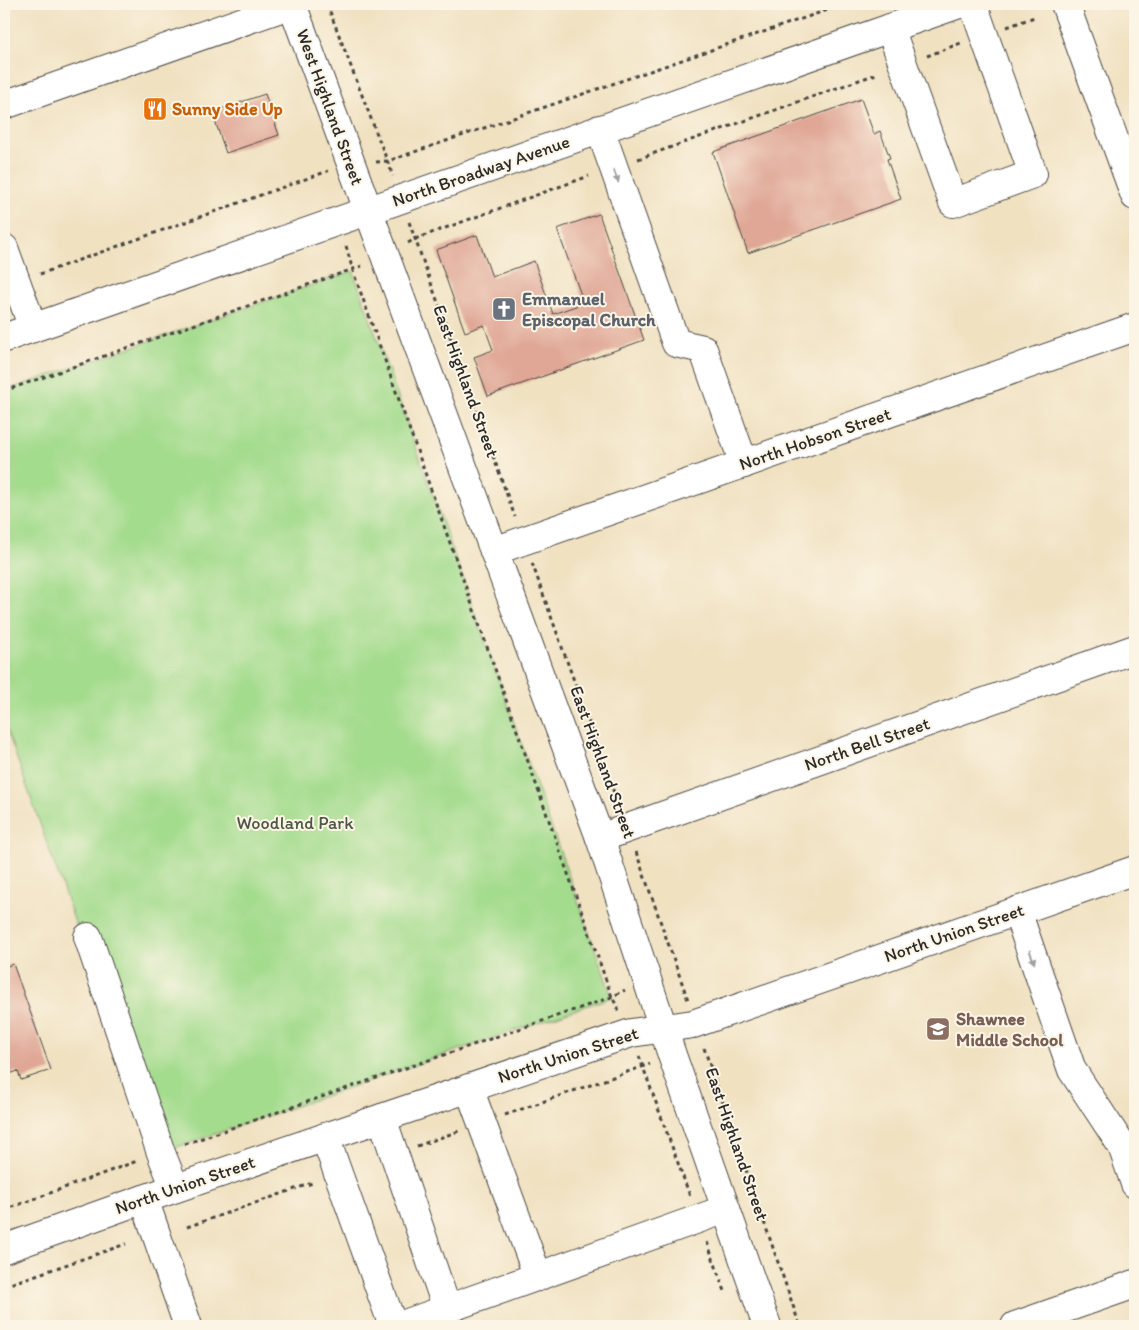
<svg xmlns="http://www.w3.org/2000/svg" width="1139" height="1330" viewBox="0 0 1139 1330" font-family="Itim,sans-serif">
<style>
.green{fill:#a4dc8e;stroke:#68845c}
.building{fill:#e0a796}
.lines{fill:none;stroke-linecap:round;stroke-linejoin:round}
.minor-casing{stroke:#494642;stroke-width:30}
.path{stroke:#494642;stroke-width:3;stroke-dasharray:4 4;stroke-linecap:butt}
.minor{stroke:#fff;stroke-width:28}
.oneway{fill:#a0a0a0}
.labels{text-anchor:middle;stroke-width:4;stroke-linejoin:round;paint-order:stroke}
.street-label{font-size:18px;fill:#2b2b2b;stroke:#fcf5e5}
.food-label{font-size:18px;font-weight:bold;fill:#c56008;stroke:#fcf5e5;text-anchor:start}
.worship-label{font-size:18px;font-weight:bold;fill:#5b616d;stroke:#fcf5e5;text-anchor:start}
.park-label{font-size:18px;fill:#495744;stroke:#fcf5e5}
.education-label{font-size:18px;font-weight:bold;fill:#785e54;stroke:#fcf5e5;text-anchor:start}
</style>
<rect width="100%" height="100%" fill="#fcf5e5"/>
<filter id="ink" filterUnits="userSpaceOnUse"><feTurbulence type="fractalNoise" baseFrequency=".02" numOctaves="2"/><feDisplacementMap in="SourceGraphic" scale="10" xChannelSelector="R" yChannelSelector="G"/><feConvolveMatrix kernelMatrix="1 2 1 2 8 2 1 2 1" color-interpolation-filters="sRGB"/></filter>
<filter id="wash" filterUnits="userSpaceOnUse"><feTurbulence type="fractalNoise" baseFrequency=".0096" numOctaves="4" result="noise"/><feDisplacementMap in="SourceGraphic" scale="20" xChannelSelector="R" yChannelSelector="G"/><feGaussianBlur stdDeviation="1.12" result="paint"/><feColorMatrix in="noise" values="0 0 0 0 0 0 0 0 0 0 0 0 0 0 0 0 0 1.4 0 .05"/><feComposite in="paint" operator="in"/></filter>
<g filter="url(#wash)">
<rect width="100%" height="100%" fill="#f0e1c1"/>
<polygon class="green" points="353,271 612,997 157,1154 4,722 4,391"/>
<g id="blocks">
<g class="building">
<polygon points="265,94 279,135 226,153 212,112"/>
<polygon points="861,99 874,134 880,131 890,158 887,159 901,199 748,253 713,152"/>
<polygon points="599,214 644,340 488,396 474,357 493,350 484,325 465,332 436,250 477,235 492,277 534,261 553,314 584,303 557,229"/>
<polygon points="13,964 51,1070 21,1080 18,1071 4,1076 4,967"/>
</g>
</g>
</g>
<g filter="url(#ink)">
<use href="#blocks" fill-opacity="0" stroke="#494642" stroke-width="1"/>
<g class="lines">
<defs>
<g id="minor">
<polyline points="292,4 600,838 672,1055 767,1326"/>
<polyline points="1065,4 1135,196"/>
<polyline points="890,28 953,203 1033,174 973,4"/>
<polyline points="4,105 292,4"/>
<polyline points="600,129 676,343 703,349 744,464"/>
<polyline points="4,248 33,328"/>
<polyline points="4,338 959,4"/>
<polyline points="494,551 1135,327"/>
<polyline points="600,838 1135,649"/>
<polyline points="1017,911 1072,1070 1122,1146 1135,1184"/>
<polyline points="88,937 161,1153 175,1188"/>
<polyline points="469,1088 538,1277"/>
<polyline points="382,1118 447,1309"/>
<polyline points="325,1137 393,1326"/>
<polyline points="144,1199 188,1326"/>
<polyline points="4,1249 144,1199 631,1033 693,1024 1135,870"/>
<polyline points="399,1326 726,1209"/>
<polyline points="1015,1326 1135,1284"/>
</g>
</defs>
<use href="#minor" class="minor-casing"/>
<g class="path">
<polyline points="327,4 393,176"/>
<polyline points="1007,27 1037,16"/>
<polyline points="927,56 961,43"/>
<polyline points="638,159 879,73"/>
<polyline points="376,162 388,161 845,4"/>
<polyline points="409,222 515,517"/>
<polyline points="408,243 415,239 589,176"/>
<polyline points="346,246 353,271 612,997 620,1012"/>
<polyline points="40,274 328,171"/>
<polyline points="4,391 362,266"/>
<polyline points="532,563 618,804"/>
<polyline points="636,852 688,1000"/>
<polyline points="704,1048 800,1326"/>
<polyline points="639,1056 690,1196"/>
<polyline points="505,1115 650,1064"/>
<polyline points="185,1144 612,997 625,990"/>
<polyline points="417,1146 459,1131"/>
<polyline points="4,1210 137,1161"/>
<polyline points="187,1227 315,1182"/>
<polyline points="707,1242 726,1294"/>
<polyline points="4,1286 126,1244"/>
</g>
<use href="#minor" class="minor"/>
</g>
<defs><path id="oneway-solid" d="M-6-.8H1V-3.2L6.5 0L1 3.2V.8H-6Z" transform="scale(1.25)"/></defs>
<g class="oneway">
<use href="#oneway-solid" transform="translate(616 176) rotate(70)"/>
<use href="#oneway-solid" transform="translate(1032 957) rotate(70)"/>
</g>
</g>
<defs>
<symbol id="restaurant-square" viewBox="-11 -11 22 22"><rect x="-9" y="-9" width="18" height="18" rx="4" fill="#e8710a" stroke="#fcf5e5"/><path d="M-5-6h1v4h1v-4h1v4h1v-4h1v5L-1.5 .5V6h-2V.5L-5-1ZM5-6V6H3V1.5H1.5Q1.5-4 5-6Z" fill="#fff"/></symbol>
<symbol id="church-square" viewBox="-11 -11 22 22"><rect x="-9" y="-9" width="18" height="18" rx="4" fill="#6b7280" stroke="#fcf5e5"/><path d="M-1.2-6h2.4v3.5h3.3v2.4h-3.3V6h-2.4V-.1h-3.3v-2.4h3.3Z" fill="#fff"/></symbol>
<symbol id="school-square" viewBox="-11 -11 22 22"><rect x="-9" y="-9" width="18" height="18" rx="4" fill="#8d6e63" stroke="#fcf5e5"/><path d="M0-5L7-2L0 1L-7-2ZM-4 1L0 2.5L4 1V4Q0 6-4 4Z" fill="#fff"/></symbol>
</defs>
<g fill-rule="evenodd">
<use href="#restaurant-square" x="141" y="95" width="28" height="28"/>
<use href="#church-square" x="490" y="295" width="28" height="28"/>
<use href="#school-square" x="924" y="1015" width="28" height="28"/>
</g>
<g class="labels">
<g class="street-label">
<text transform="translate(330 107) rotate(70)" y="6">West Highland Street</text>
<text transform="translate(481 171) rotate(-19)" y="6">North Broadway Avenue</text>
<text transform="translate(466 381) rotate(70)" y="6">East Highland Street</text>
<text transform="translate(815 439) rotate(-19)" y="6">North Hobson Street</text>
<text transform="translate(867 744) rotate(-19)" y="6">North Bell Street</text>
<text transform="translate(603 762) rotate(70)" y="6">East Highland Street</text>
<text transform="translate(954 933) rotate(-19)" y="6">North Union Street</text>
<text transform="translate(568 1055) rotate(-18)" y="6">North Union Street</text>
<text transform="translate(737 1144) rotate(71)" y="6">East Highland Street</text>
<text transform="translate(185 1185) rotate(-19)" y="6">North Union Street</text>
</g>
<g class="food-label">
<text x="172" y="115">Sunny Side Up</text>
</g>
<g class="worship-label">
<text x="522" y="305">Emmanuel<tspan x="522" dy="21">Episcopal Church</tspan></text>
</g>
<g class="park-label">
<text x="295" y="829">Woodland Park</text>
</g>
<g class="education-label">
<text x="956" y="1025">Shawnee<tspan x="956" dy="21">Middle School</tspan></text>
</g>
</g>
<rect width="1139" height="1330" fill="none" stroke="#fcf5e5" stroke-width="20"/>
</svg>
